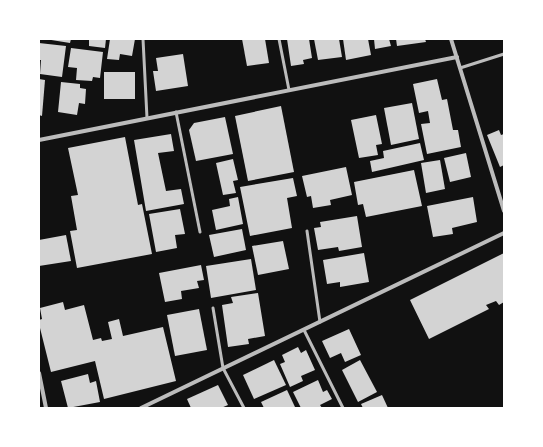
<svg xmlns="http://www.w3.org/2000/svg" width="543" height="447" viewBox="0 0 543 447" font-family="'Roboto Condensed',sans-serif">
<style>
.building{fill:#d3d3d3}
.lines{fill:none;stroke-linecap:round;stroke-linejoin:round}
.service{stroke:#bcbcbc;stroke-width:3}
.minor{stroke:#bcbcbc;stroke-width:4}
</style>
<rect width="100%" height="100%" fill="#111"/>
<g class="building">
<polygon points="45,39 71,39 70,43"/>
<polygon points="89,39 106,39 105,48 89,46"/>
<polygon points="110,39 135,39 132,56 120,54 119,60 107,59"/>
<polygon points="242,39 265,39 269,63 247,66"/>
<polygon points="287,39 309,39 312,58 303,60 304,64 291,66"/>
<polygon points="314,39 339,39 342,57 318,60"/>
<polygon points="343,39 368,39 371,55 346,60"/>
<polygon points="374,39 389,39 391,46 375,49"/>
<polygon points="396,39 425,39 426,42 397,46"/>
<polygon points="39,43 66,46 62,77 40,74 41,60 39,60"/>
<polygon points="71,48 103,52 100,78 93,77 92,81 76,80 77,68 68,67"/>
<polygon points="183,54 188,86 156,91 153,71 158,71 156,58"/>
<rect x="104" y="72" width="31" height="27"/>
<polygon points="39,79 45,80 42,116 39,115"/>
<polygon points="437,79 442,100 447,99 453,130 458,130 461,147 427,154 421,124 430,123 428,111 419,113 413,84"/>
<polygon points="61,82 80,84 80,88 86,89 85,104 79,103 77,115 58,112"/>
<polygon points="412,103 419,139 391,145 384,108"/>
<polygon points="281,106 294,172 248,181 235,116"/>
<polygon points="376,115 382,144 376,145 378,155 359,158 351,120"/>
<polygon points="225,117 233,154 196,161 189,130 194,123"/>
<polygon points="499,130 501,135 504,134 504,165 500,167 487,135"/>
<polygon points="171,134 174,151 158,153 166,191 181,189 184,204 146,211 134,140"/>
<polygon points="125,137 138,205 142,204 152,254 77,268 70,231 77,230 71,196 78,195 68,148"/>
<polygon points="420,143 424,160 372,172 370,161 384,158 383,151"/>
<polygon points="466,153 471,177 450,182 444,158"/>
<polygon points="233,159 238,180 233,181 236,193 223,195 216,163"/>
<polygon points="440,160 445,189 426,193 421,163"/>
<polygon points="346,167 352,195 330,200 331,205 313,208 311,196 307,197 302,176"/>
<polygon points="414,170 422,206 366,217 363,204 358,205 354,182"/>
<polygon points="293,178 297,196 287,198 292,228 250,236 240,187"/>
<polygon points="238,197 243,224 216,230 212,210 230,206 229,199"/>
<polygon points="473,197 477,222 452,228 453,234 433,237 427,206"/>
<polygon points="180,209 185,234 175,235 177,248 156,252 149,214"/>
<polygon points="357,216 362,247 339,251 338,247 318,250 314,228 321,227 320,222"/>
<polygon points="242,229 246,250 214,257 209,235"/>
<polygon points="66,235 71,261 39,266 39,240"/>
<polygon points="283,241 289,269 258,275 252,246"/>
<polygon points="364,253 369,282 340,287 340,282 327,284 323,260"/>
<polygon points="504,253 504,302 499,305 496,301 486,305 489,309 429,339 410,300"/>
<polygon points="251,259 256,290 211,298 206,266"/>
<polygon points="201,265 204,280 197,281 199,288 181,291 182,299 165,302 159,273"/>
<polygon points="258,293 265,336 248,339 249,344 228,347 222,305 233,303 231,297"/>
<polygon points="63,302 65,310 84,305 93,340 101,338 102,341 112,339 108,322 119,319 123,336 163,327 176,381 104,399 95,361 51,372 39,324 39,320 42,319 40,308"/>
<polygon points="199,309 207,350 175,356 167,315"/>
<polygon points="349,329 361,355 345,362 341,353 330,358 322,341"/>
<polygon points="298,347 301,353 306,350 315,370 301,376 303,381 290,387 280,364 285,362 282,355"/>
<polygon points="274,360 286,385 254,399 243,375"/>
<polygon points="360,360 377,392 358,402 342,370"/>
<polygon points="88,374 90,383 96,381 100,402 68,408 61,381"/>
<polygon points="318,380 323,392 327,390 332,399 320,405 322,408 301,408 293,392"/>
<polygon points="218,385 228,405 221,408 191,408 187,399"/>
<polygon points="287,390 295,407 292,408 264,408 261,402"/>
<polygon points="382,395 388,408 363,408 361,404"/>
</g>
<g class="lines">
<g class="service">
<polyline points="143,39 147,118"/>
<polyline points="279,39 289,90"/>
<polyline points="460,68 504,54"/>
<polyline points="176,112 200,232"/>
<polyline points="307,231 320,322"/>
<polyline points="213,308 223,368 244,408"/>
<polyline points="304,330 343,408"/>
</g>
<g class="minor">
<polyline points="451,39 504,211"/>
<polyline points="39,140 457,57"/>
<polyline points="39,373 46,408"/>
<polyline points="141,408 504,233"/>
</g>
</g>
<rect width="543" height="447" fill="none" stroke="#ffffff" stroke-width="80"/>
</svg>
